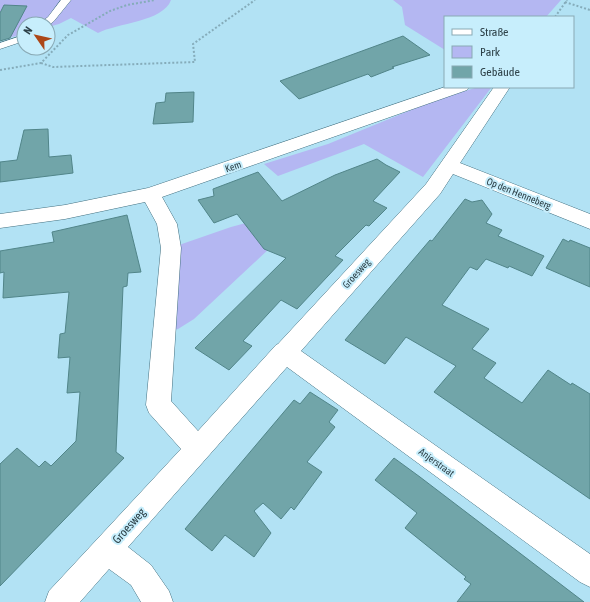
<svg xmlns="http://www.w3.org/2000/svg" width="590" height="602" viewBox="0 0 590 602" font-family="'Asap Condensed',sans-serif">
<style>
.green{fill:#b4b7f2}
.building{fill:#71a5a9;stroke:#518589}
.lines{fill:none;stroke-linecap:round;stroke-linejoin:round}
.service-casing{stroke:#437080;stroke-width:1}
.minor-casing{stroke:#437080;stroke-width:1}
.path{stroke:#85acba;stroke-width:2;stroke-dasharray:2 2;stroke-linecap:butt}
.service{fill:#fff;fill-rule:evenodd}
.minor{fill:#fff;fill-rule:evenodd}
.labels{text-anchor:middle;stroke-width:4;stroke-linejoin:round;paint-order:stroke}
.street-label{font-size:10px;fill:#2d4148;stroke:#c7eefc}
.near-street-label{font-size:12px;fill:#2d4148;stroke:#c7eefc}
</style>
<rect width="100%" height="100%" fill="#b2e2f4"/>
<g class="green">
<path d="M0,0h171c-8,22 -54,23 -73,33l-27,-15 -12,6 -11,3v-3h-24v10l-24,6z"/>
<polygon points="393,0 561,0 546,17 445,17 445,50 405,25 402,7"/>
<polygon points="478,87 491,88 423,177 364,144 278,176 264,164 328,144 433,101"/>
<polygon points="257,220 285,234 194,319 178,329 173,330 179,245 231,227"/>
</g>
<g class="building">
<polygon points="4,5 27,6 10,38 0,41 0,13"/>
<polygon points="403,36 430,55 392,67 394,68 371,77 368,74 299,99 280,81"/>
<polygon points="194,92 193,122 153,124 156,103 165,102 166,93"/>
<polygon points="48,129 49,157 71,155 73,173 0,182 0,162 17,160 24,130"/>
<polygon points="377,159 386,165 400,172 373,201 387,208 369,226 366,225 335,256 343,260 297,309 281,300 243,341 252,346 229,370 195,348 286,258 264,249 237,214 214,223 198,200 214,196 213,189 258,172 282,201 335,175"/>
<polygon points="465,199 472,202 482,200 492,214 486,223 502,230 498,236 544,256 532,276 509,266 508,268 486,259 477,270 470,267 442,305 489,329 472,349 496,363 484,378 522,403 548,370 571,385 572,383 590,394 590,499 434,392 456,366 406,337 385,364 345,340 430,240 432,241"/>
<polygon points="127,215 141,272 128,273 127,286 123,287 116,452 124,458 0,586 0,464 17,448 39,467 45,461 51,466 76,441 80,392 67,393 70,357 58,358 60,334 65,333 69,292 3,298 4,272 0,273 0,251 54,242 52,232"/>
<polygon points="563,239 569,242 570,240 590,248 590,287 546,268"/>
<polygon points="310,392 338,410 329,422 335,427 307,462 322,472 294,510 291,507 281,519 263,503 254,511 271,533 254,557 225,535 212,551 185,529 294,400 300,404"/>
<polygon points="394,458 420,477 584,602 457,602 471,584 464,579 466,577 405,528 417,513 375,480"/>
</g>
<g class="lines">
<defs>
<g id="service">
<polygon points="61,0 71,0 54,21 48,26 48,24 39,24 48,17"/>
<polygon points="24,35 24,41 0,49 0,43"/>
</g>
<polygon id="minor" points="445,87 469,87 467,90 162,197 177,224 181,248 171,401 198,431 276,345 278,344 426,184 494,87 510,87 460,163 590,214 590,229 453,174 440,194 301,351 590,554 590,587 580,582 287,367 128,547 151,565 169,591 173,602 141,602 131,585 109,569 80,602 45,602 49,591 181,449 149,413 146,405 161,248 157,224 145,202 65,219 0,228 0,214 65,205 148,188"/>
</defs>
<use href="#service" class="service-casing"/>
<use href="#minor" class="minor-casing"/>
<g class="path">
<polyline points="565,2 590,10"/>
<polyline points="555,17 567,0"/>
<polyline points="41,63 53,67 195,62 193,44 255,0"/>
<polyline points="0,70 41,63 68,35 110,11 127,5 155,0"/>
</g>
<use href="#service" class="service"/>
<use href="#minor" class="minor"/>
</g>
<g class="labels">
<g class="street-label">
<text transform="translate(233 166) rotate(-19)" y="4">Kem</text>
<text transform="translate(519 193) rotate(22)" y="4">Op den Henneberg</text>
<text transform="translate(356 273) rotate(-48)" y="4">Groesweg</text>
<text transform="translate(437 462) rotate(36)" y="4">Anjerstraat</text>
</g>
<g class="near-street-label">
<text transform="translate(129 526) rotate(-48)" y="4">Groesweg</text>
</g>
</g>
<rect x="444" y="16" width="130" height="72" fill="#c7eefc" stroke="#89a9b4"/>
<rect x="452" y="29" width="20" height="6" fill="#ffffff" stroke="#89a9b4"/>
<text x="480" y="36" font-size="12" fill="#2d4148">Straße</text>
<rect x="452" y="46" width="20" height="12" fill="#b4b7f2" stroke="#89a9b4"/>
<text x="480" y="56" font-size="12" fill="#2d4148">Park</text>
<rect x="452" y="66" width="20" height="12" fill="#71a5a9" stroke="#89a9b4"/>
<text x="480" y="76" font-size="12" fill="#2d4148">Gebäude</text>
<g transform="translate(36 36) rotate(304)"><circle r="19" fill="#c7eefc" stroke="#89a9b4"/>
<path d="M0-3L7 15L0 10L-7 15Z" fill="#ac4718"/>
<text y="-6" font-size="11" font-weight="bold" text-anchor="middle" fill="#2d4148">N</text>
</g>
</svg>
